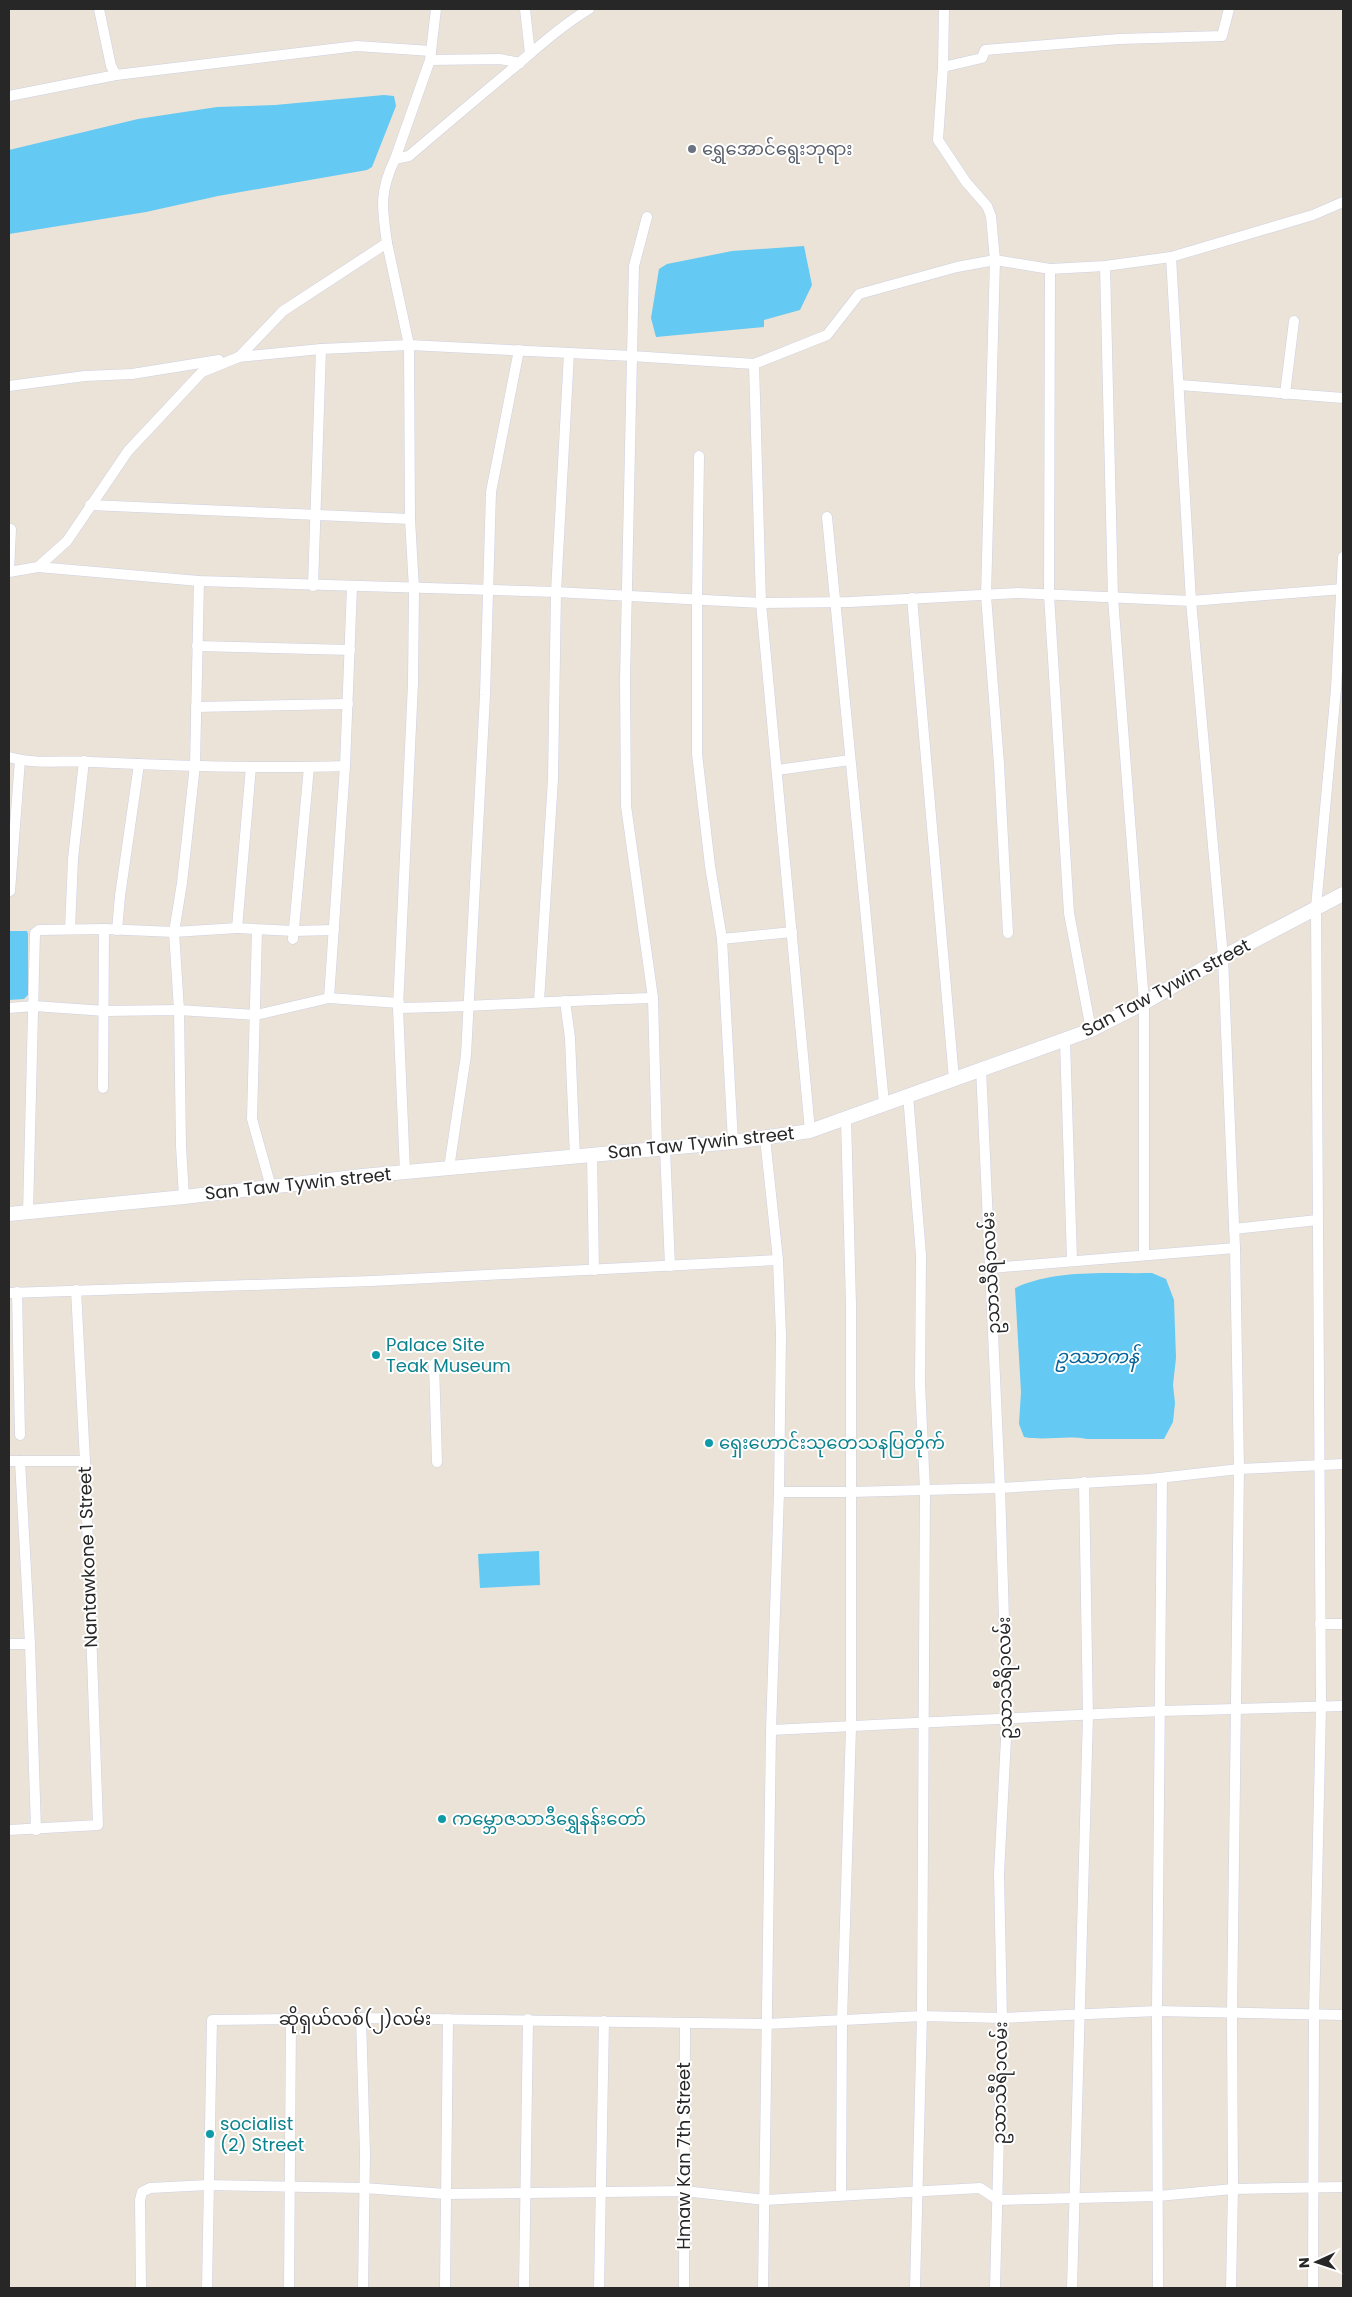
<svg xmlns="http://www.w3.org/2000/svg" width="1352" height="2297" viewBox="0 0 1352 2297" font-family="Poppins,'Noto Sans Myanmar',sans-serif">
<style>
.water{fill:#64c9f3}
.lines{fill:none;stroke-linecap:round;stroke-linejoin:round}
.minor-casing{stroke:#cdd0e2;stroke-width:11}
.tertiary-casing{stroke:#cdd0e2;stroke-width:15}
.minor{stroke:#fff;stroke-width:10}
.tertiary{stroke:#fff;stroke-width:14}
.worship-dot{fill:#6b7280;stroke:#fff;stroke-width:2}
.culture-dot{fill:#0f9aa8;stroke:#fff;stroke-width:2}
.labels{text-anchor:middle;stroke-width:4;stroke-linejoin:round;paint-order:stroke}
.worship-label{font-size:18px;fill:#5b616d;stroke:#fff;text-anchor:start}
.street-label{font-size:18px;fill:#272727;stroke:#fff}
.culture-label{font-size:18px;fill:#0d838f;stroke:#fff;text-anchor:start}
.water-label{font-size:19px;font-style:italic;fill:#07649b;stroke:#fff}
</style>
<rect width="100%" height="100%" fill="#ebe3d7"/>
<g class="water">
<polygon points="384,95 394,96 396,106 372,167 367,170 218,196 146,212 9,234 9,150 138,119 217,107 275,105"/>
<polygon points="804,246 812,285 800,310 764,320 764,327 656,337 651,318 659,269 667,264 732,251"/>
<polygon points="9,931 27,931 28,934 28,995 24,999 9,1000"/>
<path d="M1152,1273l14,6 8,21 2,58 -3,27 2,18 -2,19 -9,17h-77c-21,-4 -42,2 -63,-2l-5,-13 2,-32 -6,-104c42,-19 92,-14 137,-15z"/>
<polygon points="539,1551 540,1585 480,1588 478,1554"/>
</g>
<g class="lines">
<defs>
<g id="minor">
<polyline points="99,9 111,66 116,75 357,46 431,51"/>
<polyline points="525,9 530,54"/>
<polyline points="944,9 943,67 938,140 966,182 987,206 991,216 995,260 986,596 999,764 1008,933"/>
<polyline points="430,60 500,59 520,63"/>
<polyline points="943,67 982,58 985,50 1119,39 1222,36 1229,9"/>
<polyline points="9,96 116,75"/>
<polyline points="395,159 430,60 436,9"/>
<polyline points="387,243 409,345 410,519 414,589 413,683 398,1008 405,1172"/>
<polyline points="1171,257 1191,601 1223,957 1235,1248 1239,1469 1232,2014 1233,2189 1231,2288"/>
<polyline points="1105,266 1113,598 1144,1003 1144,1255"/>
<polyline points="1050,269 1049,595 1069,913 1091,1030"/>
<polyline points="238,357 321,349 409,345 632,356 634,266 647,217"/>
<polyline points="754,364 761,603 810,1131"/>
<polyline points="1180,385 1343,398"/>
<polyline points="9,386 85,376 132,374 219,360"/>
<polyline points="1285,394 1294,321"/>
<polyline points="699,456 697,599 697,754 710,866 722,939 733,1142"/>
<polyline points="90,505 410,519"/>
<polyline points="827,517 884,1103"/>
<path d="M11,529l-2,43 29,-5 29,-26 61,-90 74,-79 37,-15 44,-46 104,-68c-5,-35 -8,-51 8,-84l14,-3c34,-29 68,-58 102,-86 26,-22 50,-44 78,-61"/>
<polyline points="38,567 199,581 556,592 761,603 850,602 1018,593 1191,601 1343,589"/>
<polyline points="313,586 321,349"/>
<polyline points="912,598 954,1079"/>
<polyline points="197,646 350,650"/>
<polyline points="196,707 348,704"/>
<path d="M9,757c27,8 55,3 83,5 84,4 169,7 253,4"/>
<polyline points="251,767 237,928 294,931 334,930"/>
<polyline points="777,770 850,760"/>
<polyline points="10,891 20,760"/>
<polyline points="70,929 73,859 84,761"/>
<polyline points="117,930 120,896 139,764"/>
<polyline points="257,930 252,1119 271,1187"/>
<polyline points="293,939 309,767"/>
<polyline points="722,939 792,932"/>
<polyline points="329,998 345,766 352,587"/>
<polyline points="539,1001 553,779 556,592 569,353"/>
<polyline points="565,1001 570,1038 575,1158"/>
<polyline points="9,1008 34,1006 105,1011 179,1010 256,1015 329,998 399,1003"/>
<path d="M398,1008c85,-1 170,-8 255,-10"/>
<polyline points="1065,1041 1072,1260"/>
<polyline points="981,1068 1000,1488 1007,1719 999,1874 1002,2018 995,2288"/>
<polyline points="103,1088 104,929"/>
<polyline points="908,1095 921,1255 920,1385 925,1489 922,2016 915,2288"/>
<polyline points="665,1149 670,1266"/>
<polyline points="657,1150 653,998 626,806 625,679 632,356 754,364 827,335 859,294 957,267 995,260 1050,269 1105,266 1171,257 1313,215 1343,202"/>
<polyline points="592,1156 594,1270"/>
<polyline points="449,1168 466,1055 485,695 491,492 519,350"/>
<polyline points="184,1197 181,1146 179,1010 174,932 182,883 195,765 199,581"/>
<polyline points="28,1213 35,933 39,930 104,929 174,932 237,928"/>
<polyline points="1234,1229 1317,1220"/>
<polyline points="991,1268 1235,1248"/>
<polyline points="17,1292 20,1435"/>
<polyline points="9,1293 372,1281 778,1260"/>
<polyline points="434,1364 437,1462"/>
<polyline points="9,1461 85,1461"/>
<polyline points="20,1461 30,1644 36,1830"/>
<polyline points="779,1492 851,1492 1000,1488 1150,1479 1239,1469 1343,1464"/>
<polyline points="1320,1624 1343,1624"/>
<polyline points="9,1644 30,1644"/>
<polyline points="771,1730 1161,1711 1343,1706"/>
<polyline points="9,1830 98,1825 85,1461 76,1290"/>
<polyline points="361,2018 365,2153 363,2288"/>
<polyline points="841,2195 842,2021 851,1727 851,1304 846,1118"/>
<polyline points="141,2288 140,2200 142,2192 150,2188 208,2185 364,2188 446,2194 684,2191 765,2200 980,2188 998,2200 1158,2196 1233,2189 1343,2187"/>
<polyline points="207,2288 212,2020 361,2018 767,2024 922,2016 1002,2018 1157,2011 1343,2015"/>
<polyline points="289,2288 291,2019"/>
<polyline points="445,2288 448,2019"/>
<polyline points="524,2288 528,2019"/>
<polyline points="599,2288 604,2021"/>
<polyline points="684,2288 685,2023"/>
<polyline points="763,2288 771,1730 779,1492 781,1334 778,1260 765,1138"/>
<polyline points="1072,2288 1088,1715 1084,1482"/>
<polyline points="1158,2288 1157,2011 1162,1478"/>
<polyline points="1313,2288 1314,2015 1321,1707 1316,907 1336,689 1343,557"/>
</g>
<polyline id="tertiary" points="9,1214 184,1197 362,1176 733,1142 810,1131 1091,1030 1144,1003 1223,957 1343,894"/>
</defs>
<use href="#minor" class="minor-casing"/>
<use href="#tertiary" class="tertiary-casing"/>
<use href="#minor" class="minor"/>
<use href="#tertiary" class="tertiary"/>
</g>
<circle class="worship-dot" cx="692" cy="149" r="5"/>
<g class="culture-dot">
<circle cx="376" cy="1355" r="5"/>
<circle cx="709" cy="1443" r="5"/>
<circle cx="442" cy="1819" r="5"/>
<circle cx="210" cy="2134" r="5"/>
</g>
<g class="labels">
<g class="worship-label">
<text x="702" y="155">ရွှေအောင်ရွေးဘုရား</text>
</g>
<g class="street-label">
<text transform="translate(1166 988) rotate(-28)" y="6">San Taw Tywin street</text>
<text transform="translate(701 1143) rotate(-6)" y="6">San Taw Tywin street</text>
<text transform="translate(298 1184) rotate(-6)" y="6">San Taw Tywin street</text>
<text transform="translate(991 1273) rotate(-93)" y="6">ဥသာသီရိ၁လမ်း</text>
<text transform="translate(88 1557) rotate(-92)" y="6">Nantawkone 1 Street</text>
<text transform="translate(1005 1678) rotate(-91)" y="6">ဥသာသီရိ၁လမ်း</text>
<text x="355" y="2025">ဆိုရှယ်လစ်(၂)လမ်း</text>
<text transform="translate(1000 2083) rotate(-89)" y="6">ဥသာသီရိ၁လမ်း</text>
<text transform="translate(684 2156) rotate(-90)" y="6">Hmaw Kan 7th Street</text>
</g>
<g class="culture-label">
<text x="386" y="1351">Palace Site<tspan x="386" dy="21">Teak Museum</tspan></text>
<text x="719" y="1449">ရှေးဟောင်းသုတေသနပြတိုက်</text>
<text x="452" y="1825">ကမ္ဘောဇသာဒီရွှေနန်းတော်</text>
<text x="220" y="2130">socialist<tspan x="220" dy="21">(2) Street</tspan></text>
</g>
<g class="water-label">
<text x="1097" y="1363">ဥဿာကန်</text>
</g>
</g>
<rect width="1352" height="2297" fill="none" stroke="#272727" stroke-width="20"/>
<g transform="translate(1317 2262) rotate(267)" stroke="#ffffff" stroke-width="4" paint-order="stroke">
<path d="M0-4L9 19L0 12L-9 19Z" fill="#272727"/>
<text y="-8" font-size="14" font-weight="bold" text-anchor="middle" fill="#272727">N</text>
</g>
</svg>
